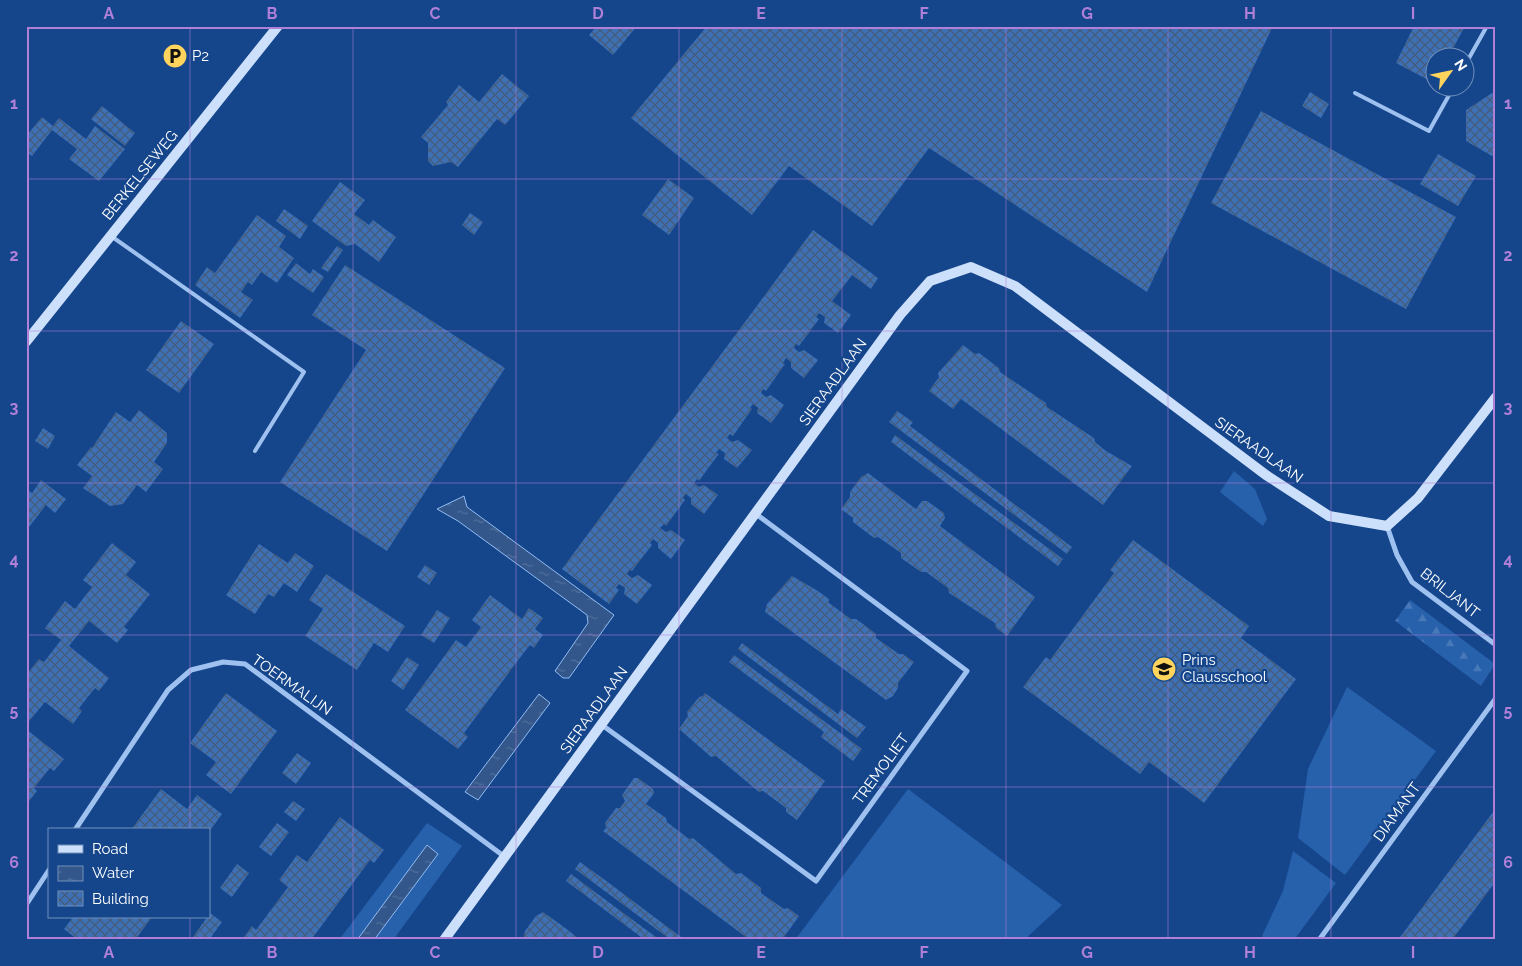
<svg xmlns="http://www.w3.org/2000/svg" width="1522" height="966" viewBox="0 0 1522 966" font-family="Raleway,sans-serif">
<style>
.grass{fill:#2760ab}
.forest{fill:url(#forest-firs)}
.water{fill:url(#water-ripples);stroke:#91bcf3}
.building{fill:url(#building-cross-hatch)}
.lines{fill:none;stroke-linecap:round;stroke-linejoin:round}
.lane{stroke:#9fc1f0;stroke-width:4}
.street{stroke:#9fc1f0;stroke-width:5}
.secondary{stroke:#ccdffb;stroke-width:10}
.grid{fill:none;stroke:#b080d9;stroke-width:1;stroke-opacity:0.55}
.labels{text-anchor:middle;stroke-width:4.5;stroke-linejoin:round;paint-order:stroke}
.poi-label{font-size:15px;fill:#fff;stroke:#15468c;text-anchor:start}
.street-label{font-size:15px;fill:#fff;stroke:#15468c}
.neatline{fill:none;stroke:#b080d9;stroke-width:2}
.grid-label{font-size:16px;text-anchor:middle;font-weight:bold;fill:#b080d9}
</style>
<defs>
<pattern id="forest-firs" width="22" height="20" patternUnits="userSpaceOnUse" patternTransform="scale(1.25)"><rect width="22" height="20" fill="#2760ab"/><path d="M5 1l3.5 6h-7zM16 11l3.5 6h-7z" fill="#4778b8"/></pattern>
<pattern id="water-ripples" width="26" height="14" patternUnits="userSpaceOnUse" patternTransform="scale(1.25)"><rect width="26" height="14" fill="#33578b"/><path d="M2 4q2-2 4 0t4 0M15 11q2-2 4 0t4 0" fill="none" stroke="#52709c"/></pattern>
<pattern id="building-cross-hatch" width="8" height="8" patternUnits="userSpaceOnUse" patternTransform="scale(1.25)"><rect width="8" height="8" fill="#3d70b5"/><path d="M0 0l8 8M0 8l8-8" fill="none" stroke="#455c7b"/></pattern>
</defs>
<rect width="100%" height="100%" fill="#15468c"/>
<g class="grass">
<polygon points="1234,471 1255,489 1267,519 1263,526 1220,492"/>
<polygon points="1347,687 1436,751 1345,875 1298,838 1308,769"/>
<polygon points="908,789 1062,905 1024,940 795,940"/>
<polygon points="427,823 462,846 393,940 339,940"/>
<polygon points="1293,851 1336,883 1294,940 1266,940 1262,936 1283,891"/>
</g>
<polygon class="forest" points="1410,600 1495,664 1481,686 1395,621"/>
<g class="water">
<polygon points="464,496 467,507 614,615 569,678 563,678 555,671 588,623 587,615 458,521 437,509"/>
<polygon points="539,694 550,703 478,800 465,792"/>
<polygon points="427,845 438,854 374,940 357,940"/>
</g>
<g class="building">
<polygon points="597,26 637,26 613,55 589,35"/>
<polygon points="707,26 1273,26 1147,292 929,148 872,226 789,166 752,215 631,118"/>
<polygon points="1414,26 1465,26 1448,58 1434,58 1434,83 1396,63"/>
<polygon points="502,74 529,96 505,125 497,119 458,167 451,162 433,166 428,161 428,143 421,137 448,105 446,102 459,85 479,102"/>
<polygon points="1310,92 1329,104 1321,118 1302,106"/>
<polygon points="1492,93 1496,96 1496,154 1492,156 1466,141 1466,110"/>
<polygon points="102,106 135,133 125,146 91,119"/>
<polygon points="1261,111 1456,217 1406,309 1211,203"/>
<polygon points="42,117 53,126 59,118 86,139 95,126 125,149 99,181 69,159 77,149 52,130 32,156 26,152 26,136"/>
<polygon points="1438,154 1476,176 1458,206 1420,184"/>
<polygon points="668,179 694,198 669,235 642,215"/>
<polygon points="340,182 365,200 354,214 369,225 373,220 396,237 379,262 355,244 346,246 312,221"/>
<polygon points="284,209 308,226 300,239 276,221"/>
<polygon points="470,213 483,222 474,235 462,225"/>
<polygon points="257,215 286,236 279,247 294,258 277,283 261,272 252,285 248,282 241,292 253,300 240,318 195,285 207,267 215,273"/>
<polygon points="813,230 878,278 871,289 852,275 843,287 832,301 851,315 838,333 824,323 825,317 819,313 816,317 819,319 799,346 796,344 794,348 799,352 804,350 818,360 804,378 791,368 791,362 786,358 783,363 785,364 766,391 763,389 761,393 766,397 771,395 784,405 778,414 771,423 757,413 758,408 753,404 750,408 752,409 742,423 733,436 730,434 727,438 732,442 738,440 752,450 737,468 724,459 725,453 719,449 716,453 719,454 709,467 699,481 697,479 694,483 699,487 704,485 718,495 704,514 691,504 691,498 686,494 683,498 685,500 666,526 664,524 660,528 666,532 671,530 685,540 671,559 658,548 658,543 653,539 650,543 652,545 632,571 630,570 627,574 632,578 638,575 652,585 637,604 624,594 625,588 619,584 616,588 619,590 609,604 562,569"/>
<polygon points="337,246 343,250 328,272 321,268"/>
<polygon points="296,263 310,274 313,269 324,277 313,293 287,275"/>
<polygon points="345,265 505,368 387,551 280,482 366,350 312,315"/>
<polygon points="181,321 214,344 179,393 146,370"/>
<polygon points="963,345 975,354 979,353 999,368 1000,372 1046,403 1047,407 1094,438 1095,442 1106,451 1132,466 1103,505 961,399 953,409 929,391 939,377 938,373"/>
<polygon points="139,410 167,433 167,443 154,462 163,469 146,492 137,485 123,504 110,506 83,488 92,476 77,465 91,447 92,448 116,412 130,422"/>
<polygon points="897,411 913,422 910,426 1072,547 1067,554 889,422"/>
<polygon points="43,428 55,436 48,449 35,441"/>
<polygon points="895,435 1063,559 1058,566 891,442"/>
<polygon points="868,473 916,509 922,501 927,501 944,513 945,518 940,526 1035,597 1007,636 996,628 995,623 949,593 948,588 926,572 921,572 901,558 901,553 878,537 874,538 853,522 853,518 841,509 850,497 850,492 861,477"/>
<polygon points="41,480 66,499 55,513 46,505 26,531 26,489 32,493"/>
<polygon points="1133,540 1249,626 1241,638 1296,679 1204,803 1149,762 1140,774 1023,687 1046,657 1050,660 1114,573 1110,570"/>
<polygon points="112,543 136,562 126,575 150,594 124,627 128,630 117,643 89,621 69,646 109,678 99,691 95,688 79,708 82,711 73,724 45,702 26,725 26,675 39,659 44,662 61,640 45,628 65,601 75,609 92,587 83,580"/>
<polygon points="259,544 288,563 295,553 314,566 297,592 284,583 274,597 268,594 255,614 226,595"/>
<polygon points="425,565 437,573 429,585 417,577"/>
<polygon points="326,574 405,626 388,652 374,643 357,670 305,636 323,609 309,600"/>
<polygon points="792,576 818,591 829,599 829,603 851,619 856,619 866,626 876,634 876,638 899,654 903,654 914,662 898,683 898,688 893,696 886,700 765,612 767,604"/>
<polygon points="490,595 522,619 529,608 543,618 535,629 543,635 534,648 530,645 522,655 464,733 468,737 458,749 405,710 456,640 466,647 481,627 472,620"/>
<polygon points="437,610 450,618 434,643 421,635"/>
<polygon points="742,643 838,714 841,709 866,727 857,738 738,649"/>
<polygon points="734,655 862,749 853,761 821,737 824,732 729,662"/>
<polygon points="407,657 419,665 403,690 391,681"/>
<polygon points="226,693 277,731 231,794 206,775 216,762 190,743"/>
<polygon points="705,693 825,781 797,820 786,812 786,808 763,791 759,792 716,756 711,757 702,749 679,729 688,716 687,712 699,697 703,696"/>
<polygon points="26,729 64,759 54,771 50,768 34,788 37,791 27,804"/>
<polygon points="297,753 311,763 296,784 282,773"/>
<polygon points="634,778 638,778 653,789 654,793 646,804 666,818 667,822 689,839 693,838 736,874 741,873 761,888 761,893 784,909 788,908 799,916 782,940 750,940 603,831 606,828 605,823 616,808 620,808 625,801 622,795"/>
<polygon points="161,789 187,809 197,795 222,814 209,832 209,830 131,830"/>
<polygon points="293,801 305,809 296,821 284,812"/>
<polygon points="1496,808 1496,881 1473,912 1452,940 1398,940"/>
<polygon points="340,817 384,850 374,863 370,860 311,940 242,940 252,926 256,930 288,887 279,880 297,855 307,862"/>
<polygon points="277,823 289,832 271,856 259,847"/>
<polygon points="580,862 605,880 685,940 671,940 575,869"/>
<polygon points="237,864 249,873 232,897 220,888"/>
<polygon points="571,874 595,892 660,940 645,940 566,881"/>
<polygon points="543,912 568,930 580,940 523,940 525,931 536,916"/>
<polygon points="210,913 222,922 209,940 196,940 193,937"/>
<polygon points="73,917 152,917 135,940 78,940 64,929"/>
</g>
<g class="lines">
<g class="lane">
<polyline points="1464,67 1487,26"/>
<polyline points="1355,93 1429,131 1453,88"/>
<polyline points="111,236 304,372 255,451"/>
</g>
<g class="street">
<polyline points="1387,526 1397,555 1412,582 1496,645"/>
<polyline points="602,725 816,881 967,671 756,514"/>
<polyline points="75,830 168,690 191,670 223,662 245,664 505,857"/>
<polyline points="26,905 49,870"/>
<polyline points="1319,940 1496,698"/>
</g>
<g class="secondary">
<polyline points="26,342 278,26"/>
<polyline points="444,940 900,315 930,281 971,267 1015,286 1266,475 1329,516 1387,526 1418,498 1496,397"/>
</g>
</g>
<path class="grid" d="M190,26v804M353,26v914M516,26v914M679,26v914M842,26v914M1006,26v914M1168,26v914M1331,26v914M26,179h1470M26,331h1470M26,483h1470M26,635h1470M26,787h1470M190,917v23"/>
<defs>
<symbol id="parking-disc" viewBox="-11 -11 22 22"><circle r="9.5" fill="#ffd45d" stroke="#15468c"/><path d="M-3.5-5.5H1a3.5 3.5 0 0 1 0 7H-1V5.5H-3.5ZM-1-3.4V-.6H.8a1.4 1.4 0 0 0 0-2.8Z" fill="#111"/></symbol>
<symbol id="school-disc" viewBox="-11 -11 22 22"><circle r="9.5" fill="#ffd45d" stroke="#15468c"/><path d="M0-5L7-2L0 1L-7-2ZM-4 1L0 2.5L4 1V4Q0 6-4 4Z" fill="#111"/></symbol>
</defs>
<g fill-rule="evenodd">
<use href="#parking-disc" x="161" y="42" width="28" height="28"/>
<use href="#school-disc" x="1150" y="655" width="28" height="28"/>
</g>
<g class="labels">
<g class="poi-label">
<text x="192" y="61">P2</text>
<text x="1182" y="665">Prins<tspan x="1182" dy="17">Clausschool</tspan></text>
</g>
<g class="street-label">
<text transform="translate(140 175) rotate(-51)" y="5">BERKELSEWEG</text>
<text transform="translate(833 382) rotate(-54)" y="5">SIERAADLAAN</text>
<text transform="translate(1259 450) rotate(35)" y="5">SIERAADLAAN</text>
<text transform="translate(1450 593) rotate(38)" y="5">BRILJANT</text>
<text transform="translate(292 685) rotate(35)" y="5">TOERMALIJN</text>
<text transform="translate(594 710) rotate(-54)" y="5">SIERAADLAAN</text>
<text transform="translate(881 769) rotate(-54)" y="5">TREMOLIET</text>
<text transform="translate(1397 812) rotate(-54)" y="5">DIAMANT</text>
</g>
</g>
<rect width="1522" height="966" fill="none" stroke="#15468c" stroke-width="55"/>
<rect x="48" y="828" width="162" height="90" fill="#15468c" stroke="#7390ba"/>
<rect x="58" y="845" width="25" height="8" fill="#ccdffb" stroke="#7390ba"/>
<text x="92" y="854" font-size="15" fill="#ffffff">Road</text>
<rect x="58" y="866" width="25" height="15" fill="url(#water-ripples)" stroke="#7390ba"/>
<text x="92" y="878" font-size="15" fill="#ffffff">Water</text>
<rect x="58" y="891" width="25" height="15" fill="url(#building-cross-hatch)" stroke="#7390ba"/>
<text x="92" y="904" font-size="15" fill="#ffffff">Building</text>
<g transform="translate(1450 72) rotate(57)"><circle r="24" fill="#15468c" stroke="#7390ba"/>
<path d="M0-4L9 19L0 12L-9 19Z" fill="#ffd45d"/>
<text y="-8" font-size="14" font-weight="bold" text-anchor="middle" fill="#ffffff">N</text>
</g>
<rect x="28" y="28" width="1466" height="910" class="neatline"/>
<g class="grid-label">
<text x="109" y="19">A</text>
<text x="272" y="19">B</text>
<text x="435" y="19">C</text>
<text x="598" y="19">D</text>
<text x="761" y="19">E</text>
<text x="924" y="19">F</text>
<text x="1087" y="19">G</text>
<text x="1250" y="19">H</text>
<text x="1413" y="19">I</text>
<text x="14" y="109">1</text>
<text x="1508" y="109">1</text>
<text x="14" y="261">2</text>
<text x="1508" y="261">2</text>
<text x="14" y="413">3</text>
<text x="1508" y="413">3</text>
<text x="14" y="565">4</text>
<text x="1508" y="565">4</text>
<text x="14" y="716">5</text>
<text x="1508" y="716">5</text>
<text x="14" y="868">6</text>
<text x="1508" y="868">6</text>
<text x="109" y="958">A</text>
<text x="272" y="958">B</text>
<text x="435" y="958">C</text>
<text x="598" y="958">D</text>
<text x="761" y="958">E</text>
<text x="924" y="958">F</text>
<text x="1087" y="958">G</text>
<text x="1250" y="958">H</text>
<text x="1413" y="958">I</text>
</g>
</svg>
